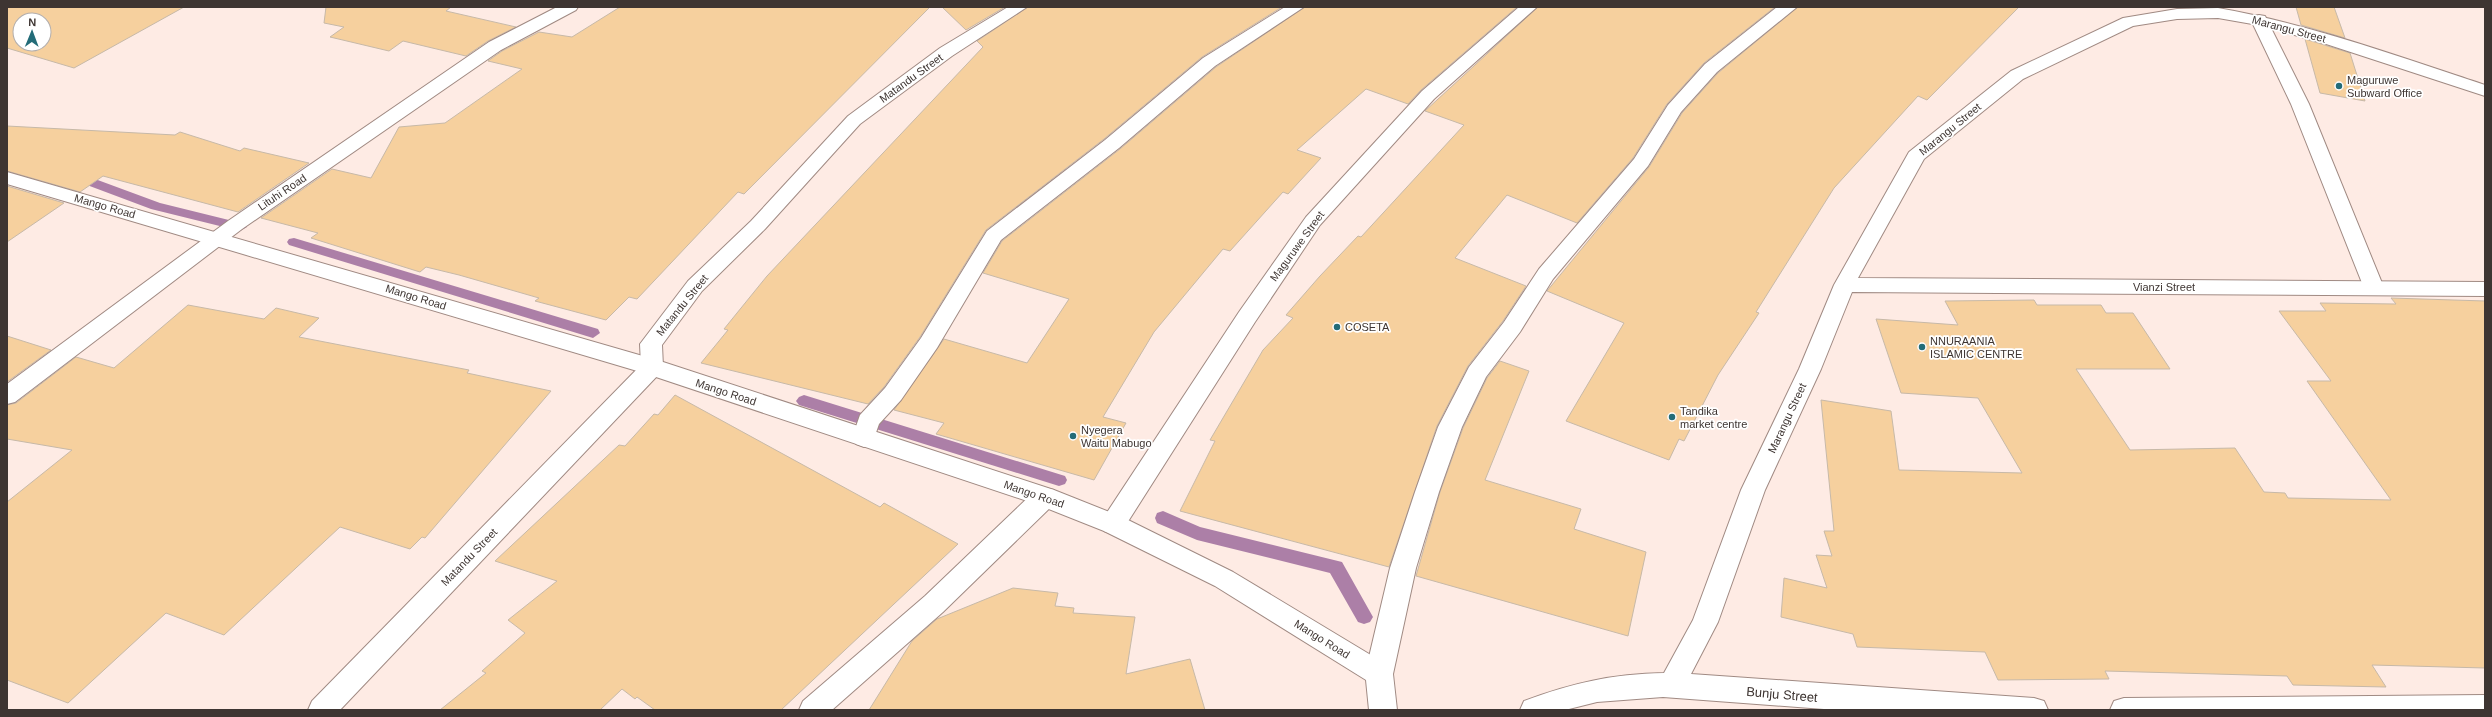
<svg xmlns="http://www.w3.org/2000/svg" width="2492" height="717" viewBox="0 0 2492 717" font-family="Helvetica,sans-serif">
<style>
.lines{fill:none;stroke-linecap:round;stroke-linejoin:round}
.stream{fill:#ac7fa7;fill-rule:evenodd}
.building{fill:#f6d09e;stroke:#c7b9a8;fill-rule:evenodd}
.service-casing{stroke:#a08a83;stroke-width:2}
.minor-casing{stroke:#a08a83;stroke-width:2}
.tertiary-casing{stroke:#a08a83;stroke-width:2}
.service{fill:#fff;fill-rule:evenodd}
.minor{fill:#fff;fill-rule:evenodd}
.tertiary{fill:#fff;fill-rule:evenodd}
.poi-dot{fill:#236c78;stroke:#fff;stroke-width:1.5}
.labels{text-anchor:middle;stroke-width:3.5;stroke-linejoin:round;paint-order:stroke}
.street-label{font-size:11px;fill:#3e3532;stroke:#fff}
.poi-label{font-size:11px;fill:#3e3532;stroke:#fff;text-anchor:start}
.near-street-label{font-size:13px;fill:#3e3532;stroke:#fff}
</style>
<rect width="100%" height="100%" fill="#feebe4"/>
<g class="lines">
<g class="stream">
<polygon points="76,172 160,203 245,224 247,227 240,231 151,209 71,179 69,176 71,173"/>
<polygon points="294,238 598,329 600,333 593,338 289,245 287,242 289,239"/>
<polygon points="804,395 1065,476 1067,480 1065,484 1059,486 799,405 796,401 799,397"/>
<polygon points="1163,511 1200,527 1342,562 1373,617 1370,622 1364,624 1358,622 1330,573 1197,540 1157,523 1155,518 1157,513"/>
</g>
</g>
<g class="building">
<path d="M7,7h177l-110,61 -67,-20zM20,20h24v24h-24z"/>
<polygon points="326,7 451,7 446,11 516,27 488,41 466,56 403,41 389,51 330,37 344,27 324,23"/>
<polygon points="620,7 930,7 744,194 738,192 637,299 629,297 606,320 535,301 539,298 459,275 426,267 420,272 311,238 318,233 261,218 332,169 371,178 399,127 445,123 522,69 488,61 502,51 539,32 572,37"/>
<polygon points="942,7 1005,7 966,30"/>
<polygon points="1028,7 1282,7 1202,57 1104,139 986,230 920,337 884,387 868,404 701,363 728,330 724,329 767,276 983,47 977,41"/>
<polygon points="1305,7 1517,7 1421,90 1408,104 1366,89 1297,150 1321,158 1288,194 1283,192 1230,251 1223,249 1154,332 1103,417 1126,423 1094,480 936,434 944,423 894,410 944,339 1027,363 1069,299 983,273 1002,241 1120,149 1216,67"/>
<polygon points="1538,7 1775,7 1704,63 1667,104 1633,158 1577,223 1507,195 1455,258 1526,286 1503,321 1468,366 1437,426 1389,567 1180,511 1215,441 1210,440 1263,350 1293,318 1286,315 1320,276 1358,236 1361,237 1464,125 1425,111"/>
<polygon points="1798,7 2019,7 1927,100 1918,96 1834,188 1756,312 1759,313 1718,375 1684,441 1679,439 1669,460 1566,421 1624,323 1547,291 1649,167 1682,113 1718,73"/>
<polygon points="2296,7 2334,7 2345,38 2301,25"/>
<polygon points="2305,39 2350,53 2365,101 2320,93"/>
<polygon points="7,126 175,135 180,132 240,151 244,148 309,163 238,212 103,176 80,192 7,171"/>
<polygon points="7,186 64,203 7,242"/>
<polygon points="2391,298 2485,301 2485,668 2372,665 2386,687 2293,685 2287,676 2105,671 2109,679 1998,680 1985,652 1857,647 1853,634 1781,617 1784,578 1827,588 1816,555 1832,556 1824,531 1834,531 1821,400 1891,411 1899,470 2022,473 1978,398 1901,393 1876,319 1958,325 1945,301 2034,300 2037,305 2101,305 2106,313 2133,313 2170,369 2076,369 2130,450 2235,448 2264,492 2285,493 2288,498 2391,500 2307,381 2331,381 2279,311 2326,311 2320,303 2396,304"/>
<polygon points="188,305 264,319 276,308 319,318 299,337 469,370 467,373 551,391 425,538 422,537 410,549 340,527 224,635 166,613 68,703 7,680 7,502 72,450 7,439 7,405 16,403 76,357 114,368"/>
<polygon points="7,336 51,350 7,382"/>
<polygon points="1500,361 1529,371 1485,480 1581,509 1574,529 1646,552 1628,636 1416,576 1440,492 1463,428 1487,378"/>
<polygon points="675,395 880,507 884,503 958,544 781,710 655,710 637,697 635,699 622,689 600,710 440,710 486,673 482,671 525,633 508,620 557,581 495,561 619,445 625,446 654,414 658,415"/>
<polygon points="1013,588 1058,593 1055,606 1074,608 1073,613 1135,617 1126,674 1190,659 1205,710 869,710 912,641 937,619"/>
</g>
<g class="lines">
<defs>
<polygon id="service" points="2259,15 2265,16 2309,104 2384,288 2381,293 2374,295 2367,293 2364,288 2291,104 2251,20 2253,16"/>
<g id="minor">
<polygon points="557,7 578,7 576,10 501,50 242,229 15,402 7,404 7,384 228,221 489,42"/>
<polygon points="1008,7 1027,7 952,56 860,124 765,229 702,291 662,345 663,367 660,373 340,710 308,710 312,701 641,365 640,344 688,281 751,221 848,116 940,48"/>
<polygon points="1285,7 1304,7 1215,66 1119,148 1001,240 937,348 901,400 879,424 872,444 864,447 856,444 852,438 860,415 885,388 921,338 987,231 1105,140 1203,58"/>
<polygon points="1519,7 1537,7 1434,99 1320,225 1255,322 1122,531 1113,534 1104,531 1101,524 1104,517 1239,312 1306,217 1422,91"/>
<polygon points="1777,7 1797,7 1717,72 1681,112 1648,166 1553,279 1520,332 1486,377 1462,427 1439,492 1416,568 1393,674 1389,682 1379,686 1369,682 1365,674 1390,568 1415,492 1438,427 1469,367 1504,322 1539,269 1634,159 1668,105 1705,64"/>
<path d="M2218,8c92,16 179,48 267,77v11l-165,-54 -62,-17 -40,-7 -41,1 -44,7 -110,53 -99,80 -66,119 627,4v14l-633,-4 -31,77 -56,121 -47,132 -27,52 343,24 10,3 4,9h-211l-174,-13 -66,5 -32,8h-45l4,-9c48,-18 88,-27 140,-28l29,-53 48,-130 58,-121 35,-84 75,-133 102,-81 112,-53 54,-9z"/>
<polygon points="1045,488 1054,490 1057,497 1054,504 943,612 832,710 799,710 803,701 925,596 1036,490"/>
<polygon points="2485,695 2485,710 2110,710 2114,701 2124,698"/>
</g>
<polygon id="tertiary" points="7,172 660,361 1054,490 1122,517 1233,572 1389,666 1393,674 1397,710 1369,710 1366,680 1215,586 1104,531 1036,504 644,373 7,184"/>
</defs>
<use href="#service" class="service-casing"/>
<use href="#minor" class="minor-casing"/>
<use href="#tertiary" class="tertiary-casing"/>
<use href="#service" class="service"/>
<use href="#minor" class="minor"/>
<use href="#tertiary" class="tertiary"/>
</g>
<g class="poi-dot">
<circle cx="2339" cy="86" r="4"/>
<circle cx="1337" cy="327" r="4"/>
<circle cx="1922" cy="347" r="4"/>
<circle cx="1672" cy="417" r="4"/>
<circle cx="1073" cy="436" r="4"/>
</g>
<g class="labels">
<g class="street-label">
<text transform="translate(2289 29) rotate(15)" y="4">Marangu Street</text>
<text transform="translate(911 78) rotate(-36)" y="4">Matandu Street</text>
<text transform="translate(1950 129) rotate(-39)" y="4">Marangu Street</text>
<text transform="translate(282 192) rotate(-34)" y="4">Lituhi Road</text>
<text transform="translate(105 206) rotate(16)" y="4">Mango Road</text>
<text transform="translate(1297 246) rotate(-54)" y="4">Maguruwe Street</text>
<text x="2164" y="291">Vianzi Street</text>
<text transform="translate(416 297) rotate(17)" y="4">Mango Road</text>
<text transform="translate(682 305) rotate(-51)" y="4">Matandu Street</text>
<text transform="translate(726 392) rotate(18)" y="4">Mango Road</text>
<text transform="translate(1787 418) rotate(-65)" y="4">Marangu Street</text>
<text transform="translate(1034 494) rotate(19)" y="4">Mango Road</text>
<text transform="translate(469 557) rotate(-46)" y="4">Matandu Street</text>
<text transform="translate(1322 639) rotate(32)" y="4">Mango Road</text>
</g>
<g class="poi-label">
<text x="2347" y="84">Maguruwe<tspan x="2347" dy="13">Subward Office</tspan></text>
<text x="1345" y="331">COSETA</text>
<text x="1930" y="345">NNURAANIA<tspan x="1930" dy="13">ISLAMIC CENTRE</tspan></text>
<text x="1680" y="415">Tandika<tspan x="1680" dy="13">market centre</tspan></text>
<text x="1081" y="434">Nyegera<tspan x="1081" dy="13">Waitu Mabugo</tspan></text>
</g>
<g class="near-street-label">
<text transform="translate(1782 694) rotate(5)" y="5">Bunju Street</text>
</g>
</g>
<rect width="2492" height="717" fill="none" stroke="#3e3532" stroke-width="16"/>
<g transform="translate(32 32) rotate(1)"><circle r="19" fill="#ffffff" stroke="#b2aead"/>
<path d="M0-3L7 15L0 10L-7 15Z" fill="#236c78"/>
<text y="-6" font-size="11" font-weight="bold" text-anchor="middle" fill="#3e3532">N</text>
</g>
</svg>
